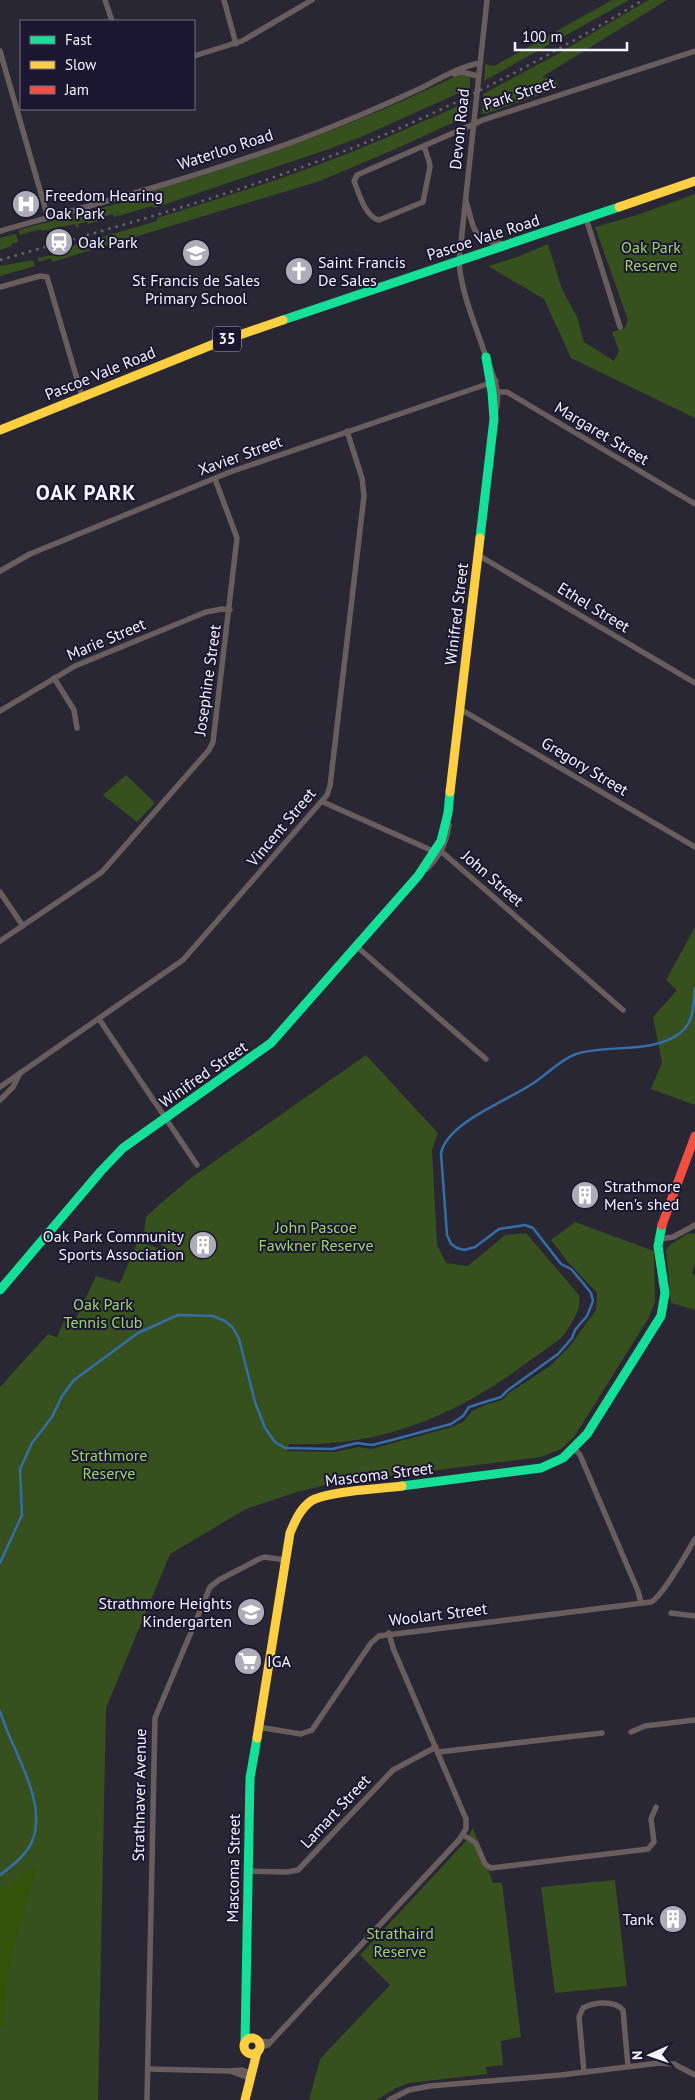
<svg xmlns="http://www.w3.org/2000/svg" width="695" height="2100" viewBox="0 0 695 2100" font-family="'PT Sans',sans-serif">
<style>
.green{fill:#36501e}
.forest{fill:#335309}
.lines{fill:none;stroke-linecap:round;stroke-linejoin:round}
.stream{stroke:#366ea8;stroke-width:2.5}
.street{stroke:#695d5e;stroke-width:5.5}
.fast{stroke:#16e098;stroke-width:9}
.slow{stroke:#ffcf43;stroke-width:9}
.jam{stroke:#f24e42;stroke-width:9}
.rail{stroke:#6a6267;stroke-width:2.5;stroke-dasharray:2.5 5;stroke-linecap:butt}
.labels{text-anchor:middle;stroke-width:4;stroke-linejoin:round;paint-order:stroke}
.shield{fill:#1c1730;stroke:#b3b1c0;stroke-width:1}
.shield-label{font-size:15px;font-weight:bold;fill:#f4f3fe}
.street-label{font-size:16px;fill:#f4f3fe;stroke:#1c1730}
.poi-label{font-size:16px;fill:#f4f3fe;stroke:#1c1730;text-anchor:start}
.park-label{font-size:16px;fill:#9dd56d;stroke:#1c1730}
.district-label{font-size:21px;font-weight:bold;letter-spacing:1px;fill:#f4f3fe;stroke:#1c1730}
</style>
<rect width="100%" height="100%" fill="#292734"/>
<g class="green">
<polygon points="612,0 629,0 484,81 485,64 494,66"/>
<polygon points="648,0 667,0 542,77 556,80 559,88 485,114 482,113 483,94 554,56"/>
<path d="M458,75l9,1 3,2v10l-109,49 -35,13 -172,58 -2,-2 -38,11 -1,-3 -10,3v3l-15,4 -1,-2 -9,2 1,3 -2,1 -2,-4 -33,7 -1,-2 -21,6 -2,-5 128,-34 3,-4c106,-32 209,-68 309,-117z"/>
<path d="M470,99l-3,17 -67,31 -80,34 -268,81 -1,-4 -12,4 -2,-4 22,-4 -1,-4 99,-29v-3c85,-26 169,-53 251,-90 20,-9 42,-17 62,-29z"/>
<polygon points="695,194 695,418 571,358 544,299 488,266 520,256 548,244 562,289 577,317 584,342 614,361 619,351 612,332 625,328 628,320 595,227 637,215"/>
<polygon points="16,234 18,242 11,244 12,246 0,250 0,238"/>
<polygon points="33,260 35,266 0,276 0,266"/>
<polygon points="126,775 155,803 137,822 103,795"/>
<polygon points="695,927 695,1105 651,1089 662,1062 653,1017 677,990 666,980"/>
<path d="M366,1055l72,78 -6,17 5,95 9,18 22,3 37,-31 21,-2 53,62c0,4 1,11 -1,15 -2,6 -13,25 -18,29 -9,7 -19,13 -28,20 -72,55 -151,89 -243,85l-2,7 47,1 25,-5 12,2 81,-22 11,-5 9,-11 13,-6 17,-5 7,-7 41,-27 19,-19 27,-37 1,-17 -29,-31 -17,-22 24,-18 79,29 1,51 -7,17 -74,118 -13,12 -20,8 -207,26 -37,9 -51,17 -76,45 -64,154 -8,392h-98v-713l48,-53 15,6 -6,-3 7,-16 9,4 23,-49 24,7 18,-42 36,13 -30,-22 2,-15 15,-14 31,-26z"/>
<polygon points="689,1233 695,1234 695,1264 692,1273 695,1276 695,1310 671,1303 666,1250 671,1244"/>
<polygon points="473,1828 493,1883 502,1883 521,2037 501,2041 503,2065 486,2067 487,2074 409,2083 396,2088 377,2100 309,2100 320,2059 390,1985 360,1955 465,1842"/>
<polygon points="615,1880 627,1986 555,1993 541,1887"/>
</g>
<polygon class="forest" points="37,1866 12,1952 7,1977 4,2028 0,2025 0,1891"/>
<g class="lines">
<g class="stream">
<path d="M0,1563l22,-48 -2,-46 12,-26 20,-26 10,-21 12,-16 64,-47 40,-18 35,1 12,5 8,7 6,11 16,63 10,26 10,14 10,6 47,1 25,-6 15,2 20,-5 59,-16 12,-8 6,-9 32,-10 7,-7 50,-36 14,-16 3,-8 12,-14 6,-15 -2,-8 -8,-10 -12,-14 -10,-5 -28,-36 -8,-3 -26,4 -24,18 -11,3 -7,-2 -6,-4 -4,-9 -6,-82c7,-31 66,-52 91,-69 15,-9 27,-24 44,-30 31,-10 78,0 104,-21 15,-12 13,-28 15,-45"/>
<path d="M0,1711c11,38 47,88 33,128 -5,15 -21,27 -33,36"/>
</g>
<g class="street">
<polyline points="105,0 112,21"/>
<polyline points="224,0 236,44"/>
<path d="M487,0l-28,261c2,31 15,60 25,90 7,21 19,40 11,63"/>
<polyline points="0,51 48,218"/>
<polyline points="194,56 242,41 312,0"/>
<polyline points="454,74 461,72 478,76"/>
<path d="M424,146l5,15 1,6 -7,35 -44,18c-14,-3 -20,-27 -25,-39l3,-6 126,-55 212,-69"/>
<path d="M466,201c9,29 5,40 39,43"/>
<polyline points="586,218 620,327"/>
<path d="M0,231c100,-28 201,-55 298,-91 40,-15 80,-32 119,-50 21,-10 40,-23 63,-27"/>
<polyline points="0,287 40,276 47,277 82,396"/>
<polyline points="495,392 507,392 695,504"/>
<polyline points="478,555 695,683"/>
<polyline points="0,571 30,554 230,472 496,381"/>
<polyline points="54,678 74,710 77,728"/>
<polyline points="460,709 695,847"/>
<polyline points="0,711 75,666 206,612 222,609 230,610"/>
<polyline points="323,802 433,851 442,852 623,1010"/>
<path d="M427,869c13,-14 19,-24 22,-44"/>
<polyline points="0,892 23,926"/>
<polyline points="0,941 102,872 209,750 213,742 237,538 215,479"/>
<polyline points="356,946 486,1059"/>
<polyline points="99,1019 197,1165"/>
<polyline points="0,1087 183,960 327,795 330,786 364,496 362,478 347,431"/>
<polyline points="0,1100 13,1087 20,1073"/>
<polyline points="659,1239 673,1237 695,1225"/>
<polyline points="575,1449 580,1455 638,1591 641,1603"/>
<polyline points="671,1613 695,1616"/>
<path d="M258,1727l43,7 11,-4 59,-87 8,-7 272,-34c12,-6 36,-50 44,-63"/>
<polyline points="631,1732 645,1726 695,1720"/>
<polyline points="438,1752 602,1733"/>
<polyline points="463,1835 476,1843 485,1864 491,1868 648,1849 654,1842 651,1819 656,1807"/>
<polyline points="248,1871 287,1872 298,1870 393,1770 436,1747"/>
<polyline points="258,2041 270,2042"/>
<polyline points="259,2048 268,2045 277,2035 459,1840 466,1829 466,1819 393,1648 389,1633"/>
<polyline points="148,2069 230,2071 242,2070 251,2073"/>
<polyline points="230,2071 249,2078"/>
<path d="M584,2072l-5,-55 4,-9c11,-6 31,-8 40,2l5,56"/>
<polyline points="147,2100 155,1718 210,1587 219,1580 259,1559 264,1557 286,1560"/>
<polyline points="389,2100 409,2090 430,2086 561,2075 659,2063 674,2064 695,2075"/>
</g>
<g class="fast">
<polyline points="283,320 619,207"/>
<polyline points="480,538 494,419 492,392 486,357"/>
<polyline points="0,1290 101,1171 123,1148 271,1043 418,876 441,841 448,813 450,792"/>
<polyline points="402,1486 541,1468 563,1458 587,1434 661,1316 665,1293 658,1246 662,1225"/>
<polyline points="245,2042 250,1778 257,1738"/>
</g>
<g class="slow">
<polyline points="619,207 695,181"/>
<polyline points="0,430 219,342 283,320"/>
<polyline points="450,792 480,538"/>
<path d="M257,1738l33,-205c5,-12 10,-24 21,-32 16,-10 70,-12 91,-15"/>
<circle cx="252" cy="2046" r="8"/>
<polyline points="245,2100 257,2052"/>
</g>
<polyline class="jam" points="662,1225 695,1136"/>
<path class="rail" d="M0,260c108,-31 216,-60 321,-100 113,-42 219,-98 322,-160"/>
</g>
<defs>
<symbol id="hospital-disc" viewBox="-11 -11 22 22"><circle r="9.5" fill="#adacb7" stroke="#1c1730"/><path d="M-5-5h3v3.5h4V-5h3V5h-3V1.5h-4V5h-3Z" fill="#fff"/></symbol>
<symbol id="station-disc" viewBox="-11 -11 22 22"><circle r="9.5" fill="#adacb7" stroke="#1c1730"/><path d="M-3-6H3Q5-6 5-4V2Q5 4 3 4L4.5 6H3L1.5 4h-3L-3 6H-4.5L-3 4Q-5 4-5 2V-4Q-5-6-3-6ZM-3.5-4v3h7v-3ZM-3.5 1v1.5H-2V1ZM2 1v1.5H3.5V1Z" fill="#fff"/></symbol>
<symbol id="school-disc" viewBox="-11 -11 22 22"><circle r="9.5" fill="#adacb7" stroke="#1c1730"/><path d="M0-5L7-2L0 1L-7-2ZM-4 1L0 2.5L4 1V4Q0 6-4 4Z" fill="#fff"/></symbol>
<symbol id="church-disc" viewBox="-11 -11 22 22"><circle r="9.5" fill="#adacb7" stroke="#1c1730"/><path d="M-1.2-6h2.4v3.5h3.3v2.4h-3.3V6h-2.4V-.1h-3.3v-2.4h3.3Z" fill="#fff"/></symbol>
<symbol id="building-disc" viewBox="-11 -11 22 22"><circle r="9.5" fill="#adacb7" stroke="#1c1730"/><path d="M-4-6H4V6H1V3H-1V6H-4ZM-2.5-4.3h1.7v1.8h-1.7ZM.8-4.3h1.7v1.8H.8ZM-2.5-1h1.7V.8h-1.7ZM.8-1h1.7V.8H.8Z" fill="#fff"/></symbol>
<symbol id="supermarket-disc" viewBox="-11 -11 22 22"><circle r="9.5" fill="#adacb7" stroke="#1c1730"/><path d="M-6-5.5h2.5l.6 2H6L4.5 2H-2.5L-4.4-4H-6ZM-1.5 3.2a1.3 1.3 0 1 0 .1 0ZM3 3.2a1.3 1.3 0 1 0 .1 0Z" fill="#fff"/></symbol>
</defs>
<g fill-rule="evenodd">
<use href="#hospital-disc" x="10" y="188" width="32" height="32"/>
<use href="#station-disc" x="43" y="226" width="32" height="32"/>
<use href="#school-disc" x="180" y="237" width="32" height="32"/>
<use href="#church-disc" x="283" y="255" width="32" height="32"/>
<use href="#building-disc" x="569" y="1179" width="32" height="32"/>
<use href="#building-disc" x="187" y="1229" width="32" height="32"/>
<use href="#school-disc" x="235" y="1596" width="32" height="32"/>
<use href="#supermarket-disc" x="232" y="1645" width="32" height="32"/>
<use href="#building-disc" x="657" y="1903" width="32" height="32"/>
</g>
<g class="labels">
<rect class="shield" x="213" y="326.5" width="28" height="25" rx="4"/>
<g class="shield-label">
<text x="227" y="344">35</text>
</g>
<g class="street-label">
<text transform="translate(519 93) rotate(-18)" y="6">Park Street</text>
<text transform="translate(459 129) rotate(-84)" y="6">Devon Road</text>
<text transform="translate(225 149) rotate(-18)" y="6">Waterloo Road</text>
<text transform="translate(483 237) rotate(-18)" y="6">Pascoe Vale Road</text>
<text transform="translate(100 373) rotate(-22)" y="6">Pascoe Vale Road</text>
<text transform="translate(602 433) rotate(31)" y="6">Margaret Street</text>
<text transform="translate(240 455) rotate(-20)" y="6">Xavier Street</text>
<text transform="translate(594 607) rotate(31)" y="6">Ethel Street</text>
<text transform="translate(456 614) rotate(-83)" y="6">Winifred Street</text>
<text transform="translate(106 639) rotate(-23)" y="6">Marie Street</text>
<text transform="translate(207 680) rotate(-82)" y="6">Josephine Street</text>
<text transform="translate(585 766) rotate(31)" y="6">Gregory Street</text>
<text transform="translate(281 827) rotate(-50)" y="6">Vincent Street</text>
<text transform="translate(493 878) rotate(41)" y="6">John Street</text>
<text transform="translate(203 1074) rotate(-35)" y="6">Winifred Street</text>
<text transform="translate(379 1474) rotate(-7)" y="6">Mascoma Street</text>
<text transform="translate(438 1614) rotate(-7)" y="6">Woolart Street</text>
<text transform="translate(139 1795) rotate(-89)" y="6">Strathnaver Avenue</text>
<text transform="translate(335 1811) rotate(-47)" y="6">Lamart Street</text>
<text transform="translate(233 1868) rotate(-89)" y="6">Mascoma Street</text>
</g>
<g class="poi-label">
<text x="45" y="201">Freedom Hearing<tspan x="45" dy="18">Oak Park</tspan></text>
<text x="78" y="248">Oak Park</text>
<text x="318" y="268">Saint Francis<tspan x="318" dy="18">De Sales</tspan></text>
<text x="196" y="286" text-anchor="middle">St Francis de Sales<tspan x="196" dy="18">Primary School</tspan></text>
<text x="604" y="1192">Strathmore<tspan x="604" dy="18">Men's shed</tspan></text>
<text x="184" y="1242" text-anchor="end">Oak Park Community<tspan x="184" dy="18">Sports Association</tspan></text>
<text x="232" y="1609" text-anchor="end">Strathmore Heights<tspan x="232" dy="18">Kindergarten</tspan></text>
<text x="267" y="1667">IGA</text>
<text x="654" y="1925" text-anchor="end">Tank</text>
</g>
<g class="park-label">
<text x="651" y="253">Oak Park<tspan x="651" dy="18">Reserve</tspan></text>
<text x="316" y="1233">John Pascoe<tspan x="316" dy="18">Fawkner Reserve</tspan></text>
<text x="103" y="1310">Oak Park<tspan x="103" dy="18">Tennis Club</tspan></text>
<text x="109" y="1461">Strathmore<tspan x="109" dy="18">Reserve</tspan></text>
<text x="400" y="1939">Strathaird<tspan x="400" dy="18">Reserve</tspan></text>
</g>
<g class="district-label">
<text x="86" y="500">OAK PARK</text>
</g>
</g>
<rect x="20" y="20" width="175" height="90" fill="#1c1730" stroke="#726f82"/>
<rect x="30" y="36" width="25" height="8" fill="#16e098" stroke="#726f82"/>
<text x="65" y="45" font-size="15" fill="#f4f3fe">Fast</text>
<rect x="30" y="61" width="25" height="8" fill="#ffcf43" stroke="#726f82"/>
<text x="65" y="70" font-size="15" fill="#f4f3fe">Slow</text>
<rect x="30" y="86" width="25" height="8" fill="#f24e42" stroke="#726f82"/>
<text x="65" y="95" font-size="15" fill="#f4f3fe">Jam</text>
<g transform="translate(650 2055) rotate(268)" stroke="#1c1730" stroke-width="4" paint-order="stroke">
<path d="M0-4L9 19L0 12L-9 19Z" fill="#f4f3fe"/>
<text y="-8" font-size="14" font-weight="bold" text-anchor="middle" fill="#f4f3fe">N</text>
</g>
<path d="M515 42v8h112v-8" fill="none" stroke="#f4f3fe" stroke-width="2.5"/>
<text x="522" y="42" font-size="15" fill="#f4f3fe" stroke="#1c1730" stroke-width="4" paint-order="stroke">100 m</text>
</svg>
